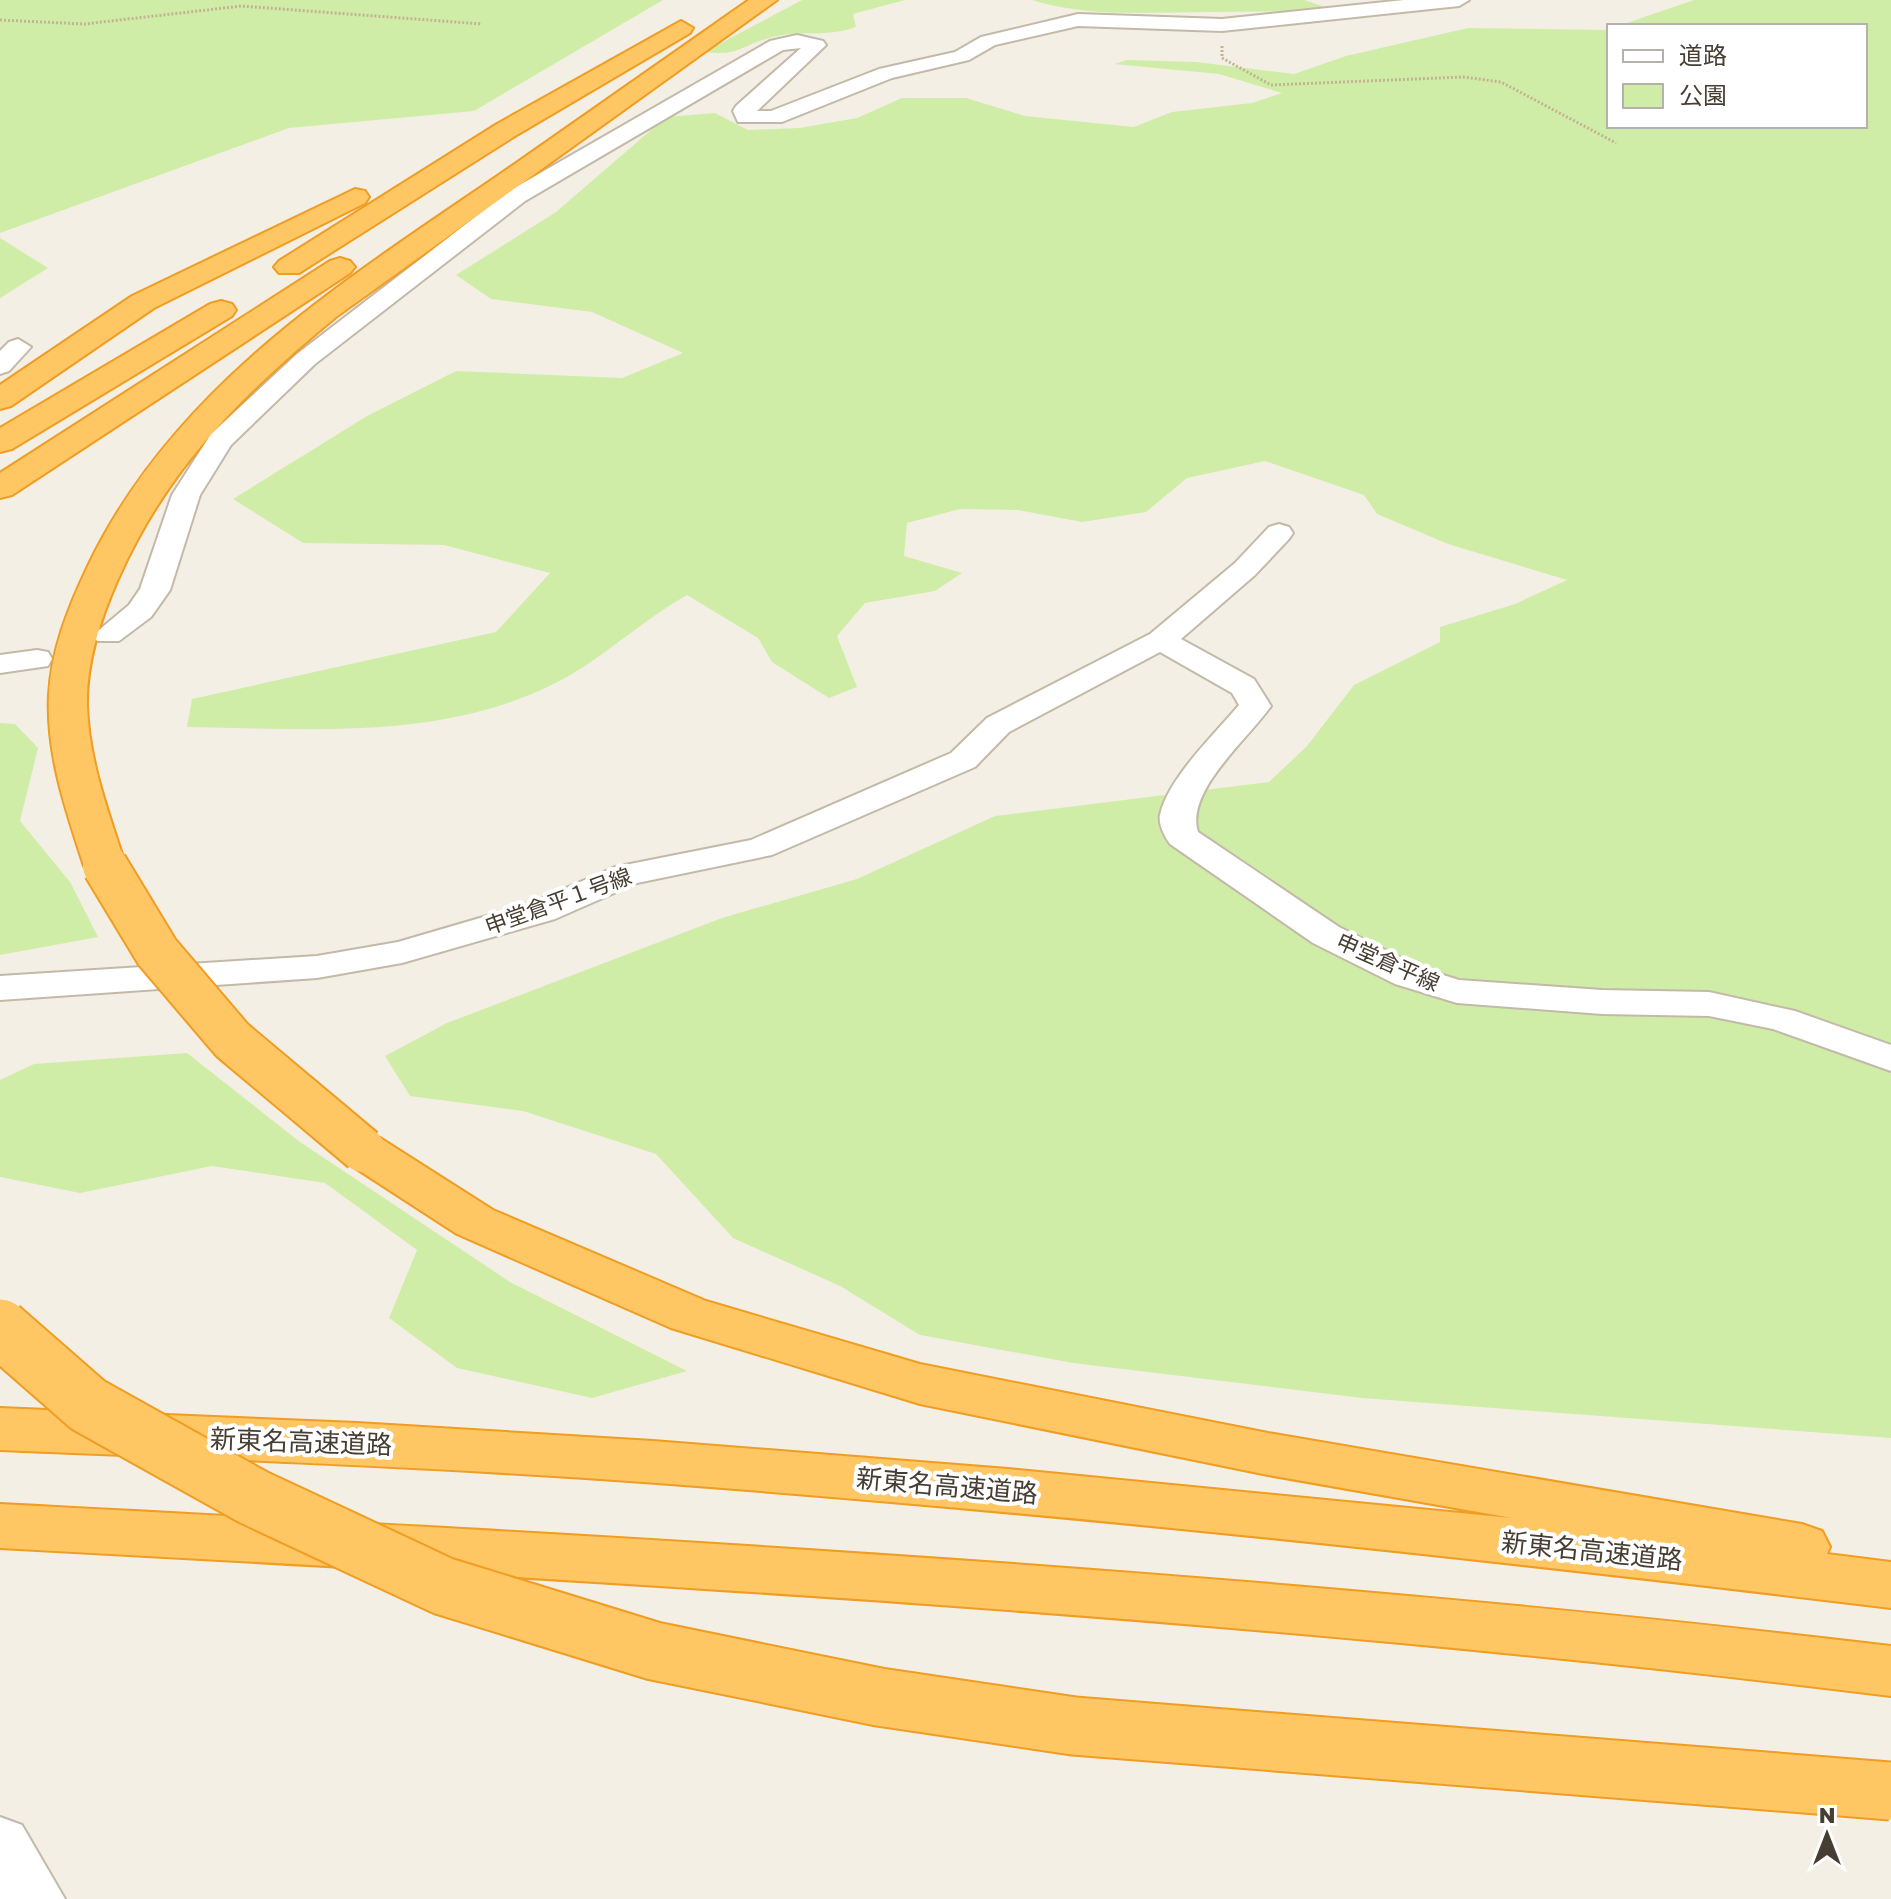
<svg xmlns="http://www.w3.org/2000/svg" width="1891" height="1899" viewBox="0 0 1891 1899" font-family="'Golos Text','Noto Sans JP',sans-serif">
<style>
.green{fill:#d0eda7}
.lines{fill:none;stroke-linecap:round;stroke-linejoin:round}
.minor-casing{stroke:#c3b9a8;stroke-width:4}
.tertiary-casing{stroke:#c3b9a8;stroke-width:4}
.motorway-casing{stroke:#ef9d23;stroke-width:4}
.path{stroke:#c4b295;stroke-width:3;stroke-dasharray:2 2;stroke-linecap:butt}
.minor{fill:#fff;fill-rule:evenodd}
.tertiary{fill:#fff;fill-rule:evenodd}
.motorway{fill:#ffc664;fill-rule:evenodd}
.motorway-bridge-far1-casing{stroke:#ef9d23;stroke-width:48;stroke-linecap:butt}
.motorway-bridge-casing{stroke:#ef9d23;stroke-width:61;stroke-linecap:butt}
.motorway-bridge-far1{stroke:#ffc664;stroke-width:44}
.motorway-bridge{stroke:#ffc664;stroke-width:57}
.labels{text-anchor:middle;stroke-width:8;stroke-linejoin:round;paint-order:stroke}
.street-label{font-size:22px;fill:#473e33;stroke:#fff}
.near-street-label{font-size:26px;fill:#473e33;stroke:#fff}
</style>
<rect width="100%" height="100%" fill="#f4efe4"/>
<g class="green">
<polygon points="0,0 663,0 474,111 289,128 0,233"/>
<path d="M802,0h103l-52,14 3,13c-28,11 -58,2 -87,11 -31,9 -29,18 -65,14z"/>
<path d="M1032,0h272l27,9c-41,3 -81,3 -122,3 -59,0 -120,6 -177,-12z"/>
<path d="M1694,0h197v1438l-529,-40 -289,-35 -153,-28 -80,-49 -107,-48 -77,-84 -133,-43 -113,-15 -25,-40 62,-33 275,-105 135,-39 138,-63 274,-34 38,-36 47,-61 86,-43v-15l75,-23 52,-24 -119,-36 -71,-30 -13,-19 -99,-34 -78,17 -41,34 -64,10 -64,-12 -58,-1 -53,14 -3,33 58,17 -27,18 -70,12 -28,33 20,51 -28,11 -57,-36 -14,-24 -71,-43c-41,23 -75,55 -115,79 -117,68 -255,55 -385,53l5,-28 304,-67 54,-59 -106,-28 -141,-2 -70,-44 134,-83 89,-45 166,7 61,-25 -91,-41 -101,-13 -35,-24 100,-63 110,-95 49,-4 33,17 51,-2 58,-10 45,-20h64l59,18 109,11 38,-15 80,-9 30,-10 -63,-19 -105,-10 13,-4 69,2 98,12 52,-18 122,-28 141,2v96h256v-100h-247z"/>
<polygon points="0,238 48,268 0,298"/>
<polygon points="0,723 15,724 38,748 20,821 70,882 98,937 0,955"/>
<polygon points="187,1053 300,1142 510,1282 687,1371 592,1398 457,1368 389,1318 417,1250 325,1183 212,1166 80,1193 0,1177 0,1080 34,1064"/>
</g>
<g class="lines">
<defs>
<g id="minor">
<polygon points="1404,0 1469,0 1459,6 1222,31 1078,26 995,45 969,60 892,78 782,122 738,122 733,111 736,106 801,48 783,50 525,201 315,364 231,445 200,495 170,590 151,617 119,641 97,641 93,635 129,605 140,589 172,495 211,434 297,354 509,191 770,41 797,35 823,41 826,45 757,111 771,111 879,69 955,52 981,37 1078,14 1222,19"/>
<polygon points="18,339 31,347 9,371 0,374 0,351 9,342"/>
<path d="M1279,524l10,3 4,6 -4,6 -34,36 -74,64 73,40 17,27c-23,33 -86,85 -73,126l141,95 82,41 38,12 143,10 107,2 86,19 96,34v26l-118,-42 -64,-13 -107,-2 -145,-11 -62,-19 -82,-41 -143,-99c-5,-7 -12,-20 -10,-29 8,-37 55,-81 79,-110l-7,-12 -72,-41 -151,80 -34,35 -203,88 -135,28 -82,36 -153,44 -85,15 -317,22v-24l317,-20 81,-14 133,-39 84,-36 136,-27 200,-87 36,-35 163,-84 85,-71 34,-36z"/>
<polygon points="37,650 48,652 52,659 48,666 0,673 0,655"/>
</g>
<polygon id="tertiary" points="0,1817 22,1825 65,1899 0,1899"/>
<g id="motorway">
<path d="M749,0h28l-441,317c-93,77 -167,148 -217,260 -18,40 -33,85 -32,129 2,56 22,108 39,160l-6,9 -15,4 -15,-4 -6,-9c-18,-55 -38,-112 -35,-171 2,-44 19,-87 38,-127 84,-178 252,-284 409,-391 85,-59 169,-118 253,-177z"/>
<polygon points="681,21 693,28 690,33 515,136 299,273 279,273 274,267 279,261 497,124"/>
<polygon points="355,189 365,191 369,197 365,203 154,308 11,406 0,409 0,385 132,296"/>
<polygon points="340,258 350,261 355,267 350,273 12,495 0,498 0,473 330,261"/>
<polygon points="221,301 232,304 236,310 232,316 12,449 0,452 0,428 210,304"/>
<path d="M363,1134l17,4 113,72 213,91 214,63 348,69 534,91 20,7 8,16 -3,7 64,8v46c-410,-50 -821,-94 -1234,-125 -219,-16 -438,-24 -657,-33v-42l357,15 296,18 355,28 504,49 -244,-43 -348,-71 -249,-76 -214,-94 -111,-72 -7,-12 7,-12z"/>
<path d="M0,1504c632,33 1262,67 1891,142v50c-628,-78 -1259,-114 -1891,-148z"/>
</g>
</defs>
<use href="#minor" class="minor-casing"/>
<use href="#tertiary" class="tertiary-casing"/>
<use href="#motorway" class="motorway-casing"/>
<g class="path">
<polyline points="0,20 85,24 241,6 482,24"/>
<polyline points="1222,46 1222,58 1271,85 1463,77 1501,82 1616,143"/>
</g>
<use href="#minor" class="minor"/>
<use href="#tertiary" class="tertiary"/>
<use href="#motorway" class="motorway"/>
<defs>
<polyline id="motorway-bridge-far1" points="105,866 157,952 232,1040 363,1150"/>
<polyline id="motorway-bridge" points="0,1328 88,1405 253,1497 443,1586 654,1651 879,1697 1074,1726 1891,1791"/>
</defs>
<use href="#motorway-bridge-far1" class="motorway-bridge-far1-casing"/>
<use href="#motorway-bridge" class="motorway-bridge-casing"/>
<use href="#motorway-bridge-far1" class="motorway-bridge-far1"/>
<use href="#motorway-bridge" class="motorway-bridge"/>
</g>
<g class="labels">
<g class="street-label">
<text transform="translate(558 901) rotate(-20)" y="8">申堂倉平１号線</text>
<text transform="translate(1388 962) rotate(24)" y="8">申堂倉平線</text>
</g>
<g class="near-street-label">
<text transform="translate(301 1442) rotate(2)" y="9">新東名高速道路</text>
<text transform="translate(947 1486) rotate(5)" y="9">新東名高速道路</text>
<text transform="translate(1592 1551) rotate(6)" y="9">新東名高速道路</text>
</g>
</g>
<rect x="1607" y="24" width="260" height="104" fill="#ffffff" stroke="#b5b2ad" stroke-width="2"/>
<rect x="1623" y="50" width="40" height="12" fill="#ffffff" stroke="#b5b2ad" stroke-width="2"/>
<text x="1679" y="64" font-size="24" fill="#473e33">道路</text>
<rect x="1623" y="84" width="40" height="24" fill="#d0eda7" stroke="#b5b2ad" stroke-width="2"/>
<text x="1679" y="104" font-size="24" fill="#473e33">公園</text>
<g transform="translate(1827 1835)" stroke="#ffffff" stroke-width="6" paint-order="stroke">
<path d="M0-6L14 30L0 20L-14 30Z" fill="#473e33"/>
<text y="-12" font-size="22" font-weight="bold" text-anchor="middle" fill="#473e33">N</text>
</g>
</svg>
